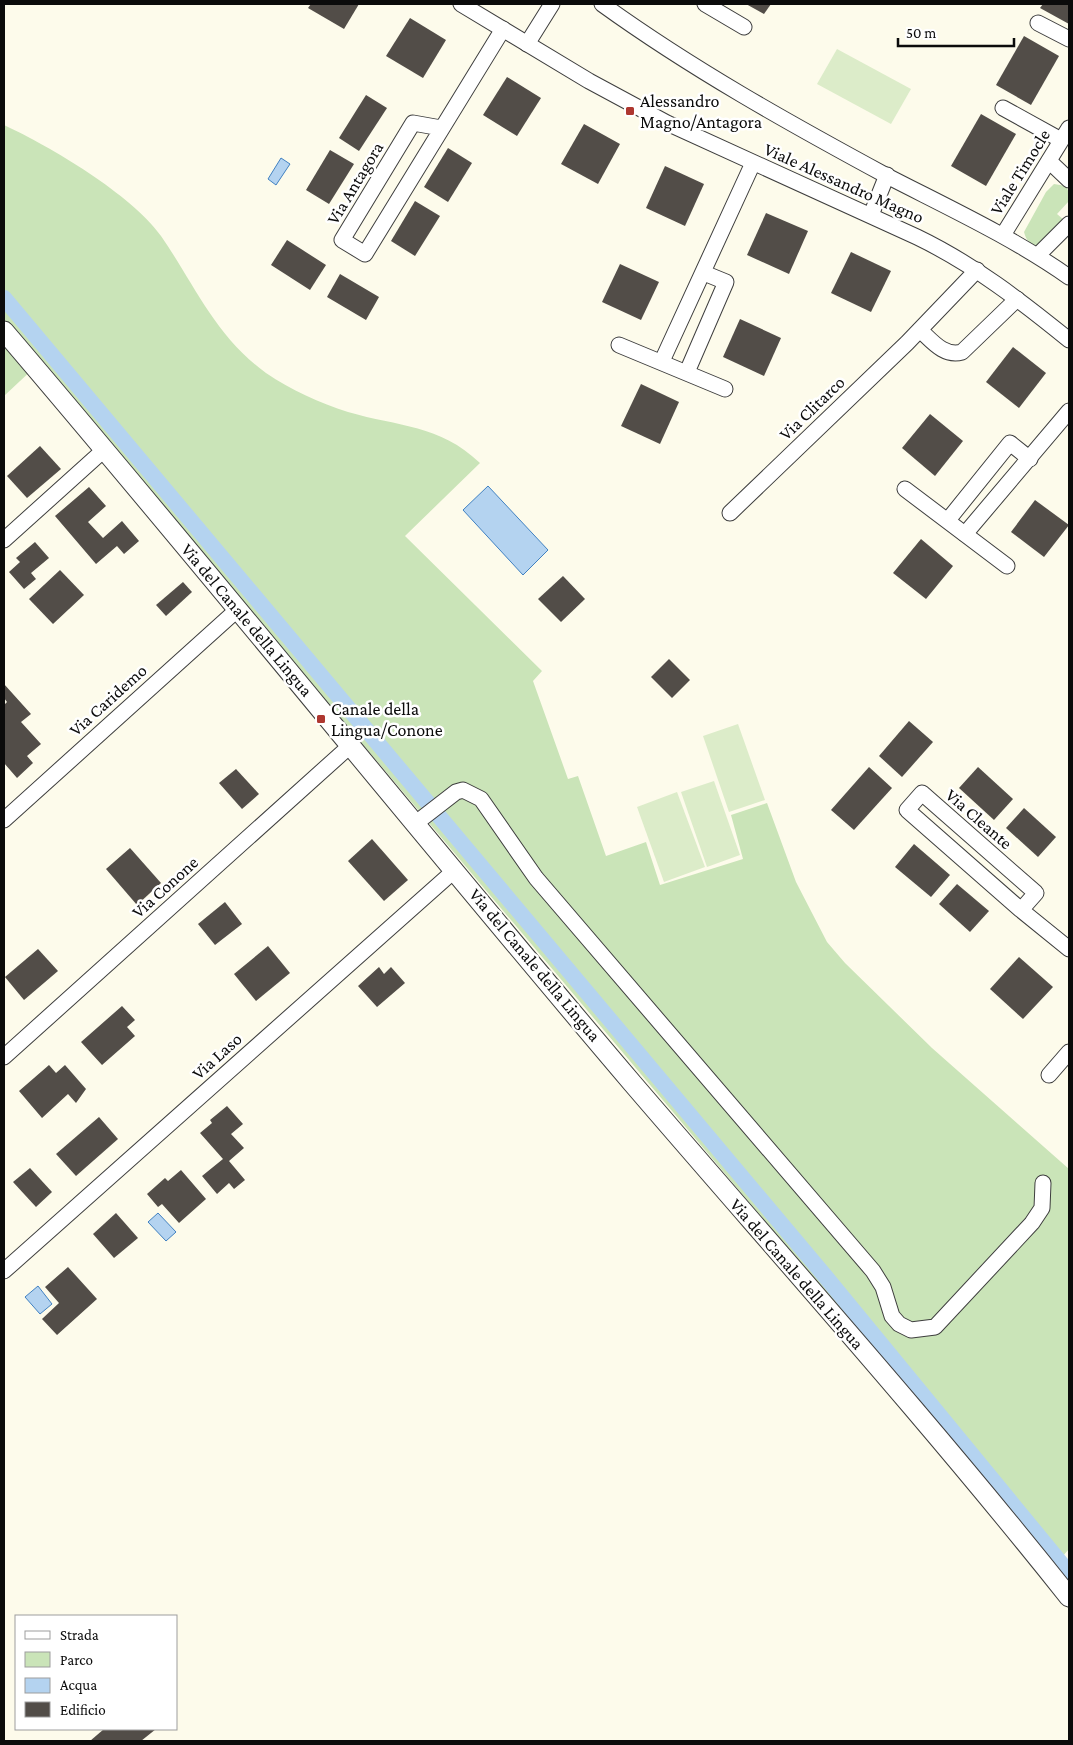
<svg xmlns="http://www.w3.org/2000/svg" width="1073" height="1745" viewBox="0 0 1073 1745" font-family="'Crimson Pro',serif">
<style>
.green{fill:#cae4b8}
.pitch{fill:#dcecc9}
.water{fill:#b4d3f0;stroke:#4181c1}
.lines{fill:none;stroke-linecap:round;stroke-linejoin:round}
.canal{stroke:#b4d3f0;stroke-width:16}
.building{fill:#524d48}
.minor-casing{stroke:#3e3e3e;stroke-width:17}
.tertiary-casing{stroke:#3e3e3e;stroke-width:21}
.minor{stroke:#fff;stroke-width:15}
.tertiary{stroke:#fff;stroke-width:19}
.poi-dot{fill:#ae3730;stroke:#fff;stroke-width:2}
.labels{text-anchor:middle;stroke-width:5;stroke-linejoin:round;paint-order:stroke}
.poi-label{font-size:18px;fill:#0b0b0b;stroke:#fff;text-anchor:start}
.street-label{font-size:18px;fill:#0b0b0b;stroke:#fff}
</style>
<rect width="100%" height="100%" fill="#fdfbeb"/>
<g class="green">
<path d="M4,125c47,22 127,69 157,111 34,49 54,100 105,137 25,17 54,30 82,39 51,15 91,12 132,51l-75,73 137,135 -9,10 35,98 10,-3 28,80 40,-14 14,43 83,-26 -12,-44 36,-12 29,79 31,60 18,21 87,85 137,121v380l-14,16 -1051,-1246z"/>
<path d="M1054,184l12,2 3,7v8l-12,13 7,6 -26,26c-8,-1 -12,-6 -14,-14l22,-40z"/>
<polygon points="4,331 35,367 4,396"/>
</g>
<g class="pitch">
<polygon points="837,49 911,89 891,124 817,84"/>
<polygon points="738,724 765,800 729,812 703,736"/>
<polygon points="714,781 740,855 707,867 681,792"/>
<polygon points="677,792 705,867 664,882 637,807"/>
</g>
<g class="water">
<polygon points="281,158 290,164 276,185 268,179"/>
<polygon points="488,486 548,550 523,575 463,510"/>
<polygon points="158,1213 176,1232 166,1241 148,1222"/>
<polygon points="38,1286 52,1304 40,1314 25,1297"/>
</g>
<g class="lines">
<polyline class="canal" points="4,298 825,1276 1069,1573"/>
</g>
<g class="building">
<polygon points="311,4 359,4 344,29 308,8"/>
<polygon points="746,4 771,4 764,14"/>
<polygon points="1043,4 1069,4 1069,24 1040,8"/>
<polygon points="410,18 446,40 423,78 386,56"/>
<polygon points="1024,36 1059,56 1031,105 996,85"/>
<polygon points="507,77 541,98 517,136 483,115"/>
<polygon points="366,95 387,108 359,151 339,138"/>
<polygon points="981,114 1016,134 986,186 951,166"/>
<polygon points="584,124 620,144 598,184 561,164"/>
<polygon points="448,148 472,163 448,202 424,187"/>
<polygon points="330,150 354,164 329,204 306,190"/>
<polygon points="665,166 704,184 685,226 646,208"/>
<polygon points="415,201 440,216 415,256 391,241"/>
<polygon points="766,213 808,231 789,274 747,255"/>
<polygon points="287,240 326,265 310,290 271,265"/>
<polygon points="851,252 891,271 871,312 831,293"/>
<polygon points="620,264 659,282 641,320 602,302"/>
<polygon points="340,274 379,297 366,320 327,297"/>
<polygon points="740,319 781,338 764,376 723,357"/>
<polygon points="1013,347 1046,373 1019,408 986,382"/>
<polygon points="641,384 679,402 660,444 621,426"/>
<polygon points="930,414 963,441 935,476 902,448"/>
<polygon points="40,446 61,469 27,498 7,476"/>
<polygon points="89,487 106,506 88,522 103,538 122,521 139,541 124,554 117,546 96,564 55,516"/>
<polygon points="1035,500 1069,525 1044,557 1011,532"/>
<polygon points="921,539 953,566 926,599 893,573"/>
<polygon points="35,542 49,558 31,573 36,579 24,589 9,572 20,562 16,558"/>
<polygon points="60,570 84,595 53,624 29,599"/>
<polygon points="563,576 585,599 561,622 538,599"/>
<polygon points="183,582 192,592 166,616 156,605"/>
<polygon points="669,659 690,680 672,698 651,677"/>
<polygon points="4,684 31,714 21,722 41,744 27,756 33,763 17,778 4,763 4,705 7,702 4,698"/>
<polygon points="909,721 933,742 902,777 879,756"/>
<polygon points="869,767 892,788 854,830 831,810"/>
<polygon points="978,767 1013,799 994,820 959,788"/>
<polygon points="236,769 259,794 242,809 219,783"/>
<polygon points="1024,808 1056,837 1038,857 1006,828"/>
<polygon points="372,839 408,880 384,901 348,861"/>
<polygon points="914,844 950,875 931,897 895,867"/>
<polygon points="130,848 161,883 137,905 106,869"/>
<polygon points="957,884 989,911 970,932 939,904"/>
<polygon points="225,902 242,924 215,945 198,924"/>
<polygon points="268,946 290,973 256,1001 234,974"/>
<polygon points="38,949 58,971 24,1000 5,977"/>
<polygon points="1019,957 1053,987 1023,1019 990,989"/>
<polygon points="379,967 384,974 391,967 405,983 377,1007 358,986"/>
<polygon points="122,1006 135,1020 127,1027 135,1036 102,1065 81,1042"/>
<polygon points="49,1065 56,1073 65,1065 86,1089 76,1103 68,1094 42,1118 19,1091"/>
<polygon points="227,1106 243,1124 231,1134 244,1148 229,1161 245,1180 234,1189 229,1183 217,1194 202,1176 223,1159 200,1133 212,1123 210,1120"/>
<polygon points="99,1117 118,1139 76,1176 56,1154"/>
<polygon points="30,1168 52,1192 36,1207 13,1182"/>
<polygon points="181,1170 206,1199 179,1223 162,1204 158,1207 147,1194 165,1178 168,1181"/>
<polygon points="116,1213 138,1238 114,1258 93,1234"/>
<polygon points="68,1267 97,1299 57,1335 42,1319 59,1303 45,1287"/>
<polygon points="104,1729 156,1729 141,1741 90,1741"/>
</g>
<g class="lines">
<defs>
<g id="minor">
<path d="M461,4l128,77 78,42 250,114c56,27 104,64 152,103"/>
<path d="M602,4c90,65 187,119 285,172 62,32 125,61 182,101"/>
<polyline points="705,4 744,27"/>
<polyline points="1038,23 1069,39"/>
<polyline points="527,44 552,4"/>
<polyline points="1003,108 1061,140"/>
<polyline points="441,128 413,123 342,240 365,254 503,29"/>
<polyline points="1049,161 1069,180"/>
<polyline points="871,215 887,175"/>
<polyline points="1003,235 1069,128"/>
<polyline points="1038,255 1069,224"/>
<path d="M920,330c12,11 24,27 42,22l55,-53"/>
<polyline points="619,345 725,389"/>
<polyline points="662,361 753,163"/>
<polyline points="687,372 726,282 704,273"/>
<polyline points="905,489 1007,566"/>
<polyline points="730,513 907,343 977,270"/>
<polyline points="948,520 1010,443 1030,459"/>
<polyline points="965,534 1069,411"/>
<polyline points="4,540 105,449"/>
<polyline points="4,820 238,609"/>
<polyline points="416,823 456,792 463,790 481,799 536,878 873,1271 883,1287 892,1316 899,1324 911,1330 935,1327 1032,1223 1042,1208 1043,1183"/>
<polyline points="1021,910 1036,893 922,793 907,810 1021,910 1069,949"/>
<polyline points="4,1057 351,745"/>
<polyline points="1049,1075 1069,1052"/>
<polyline points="4,1271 455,870"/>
</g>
<path id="tertiary" d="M4,331c212,248 417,504 629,753 146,170 296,337 436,513"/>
</defs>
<use href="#minor" class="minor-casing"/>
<use href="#tertiary" class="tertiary-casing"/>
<use href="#minor" class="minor"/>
<use href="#tertiary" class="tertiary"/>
</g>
<g class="poi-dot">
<rect x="625" y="106" width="10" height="10" rx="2.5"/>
<rect x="316" y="714" width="10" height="10" rx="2.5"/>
</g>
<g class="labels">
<g class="poi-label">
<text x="640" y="107">Alessandro<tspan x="640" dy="21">Magno/Antagora</tspan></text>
<text x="331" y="715">Canale della<tspan x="331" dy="21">Lingua/Conone</tspan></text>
</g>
<g class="street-label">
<text transform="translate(1020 172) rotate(-58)" y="6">Viale Timocle</text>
<text transform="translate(355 183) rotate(-59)" y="6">Via Antagora</text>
<text transform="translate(844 183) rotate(24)" y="6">Viale Alessandro Magno</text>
<text transform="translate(812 408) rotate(-44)" y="6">Via Clitarco</text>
<text transform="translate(247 620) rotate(50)" y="6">Via del Canale della Lingua</text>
<text transform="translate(108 700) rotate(-42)" y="6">Via Caridemo</text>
<text transform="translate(979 819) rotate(41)" y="6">Via Cleante</text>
<text transform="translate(165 887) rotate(-42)" y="6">Via Conone</text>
<text transform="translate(535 965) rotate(50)" y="6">Via del Canale della Lingua</text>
<text transform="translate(217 1056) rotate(-42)" y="6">Via Laso</text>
<text transform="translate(797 1274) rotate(49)" y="6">Via del Canale della Lingua</text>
</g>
</g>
<rect width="1073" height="1745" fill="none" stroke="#0b0b0b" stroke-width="10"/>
<rect x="15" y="1615" width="162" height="115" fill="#ffffff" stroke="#9d9d9d"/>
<rect x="25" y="1631" width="25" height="8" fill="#ffffff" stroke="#9d9d9d"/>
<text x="60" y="1640" font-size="15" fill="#0b0b0b">Strada</text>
<rect x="25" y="1652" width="25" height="15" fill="#cae4b8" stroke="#9d9d9d"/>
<text x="60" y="1665" font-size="15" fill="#0b0b0b">Parco</text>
<rect x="25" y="1678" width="25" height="15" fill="#b4d3f0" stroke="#9d9d9d"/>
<text x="60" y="1690" font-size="15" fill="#0b0b0b">Acqua</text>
<rect x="25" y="1702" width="25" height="15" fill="#524d48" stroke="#9d9d9d"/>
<text x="60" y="1715" font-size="15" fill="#0b0b0b">Edificio</text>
<path d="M898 38v8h116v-8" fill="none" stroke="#0b0b0b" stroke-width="2.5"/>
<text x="906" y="38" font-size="15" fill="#0b0b0b" stroke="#ffffff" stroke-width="4" paint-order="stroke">50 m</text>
</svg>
